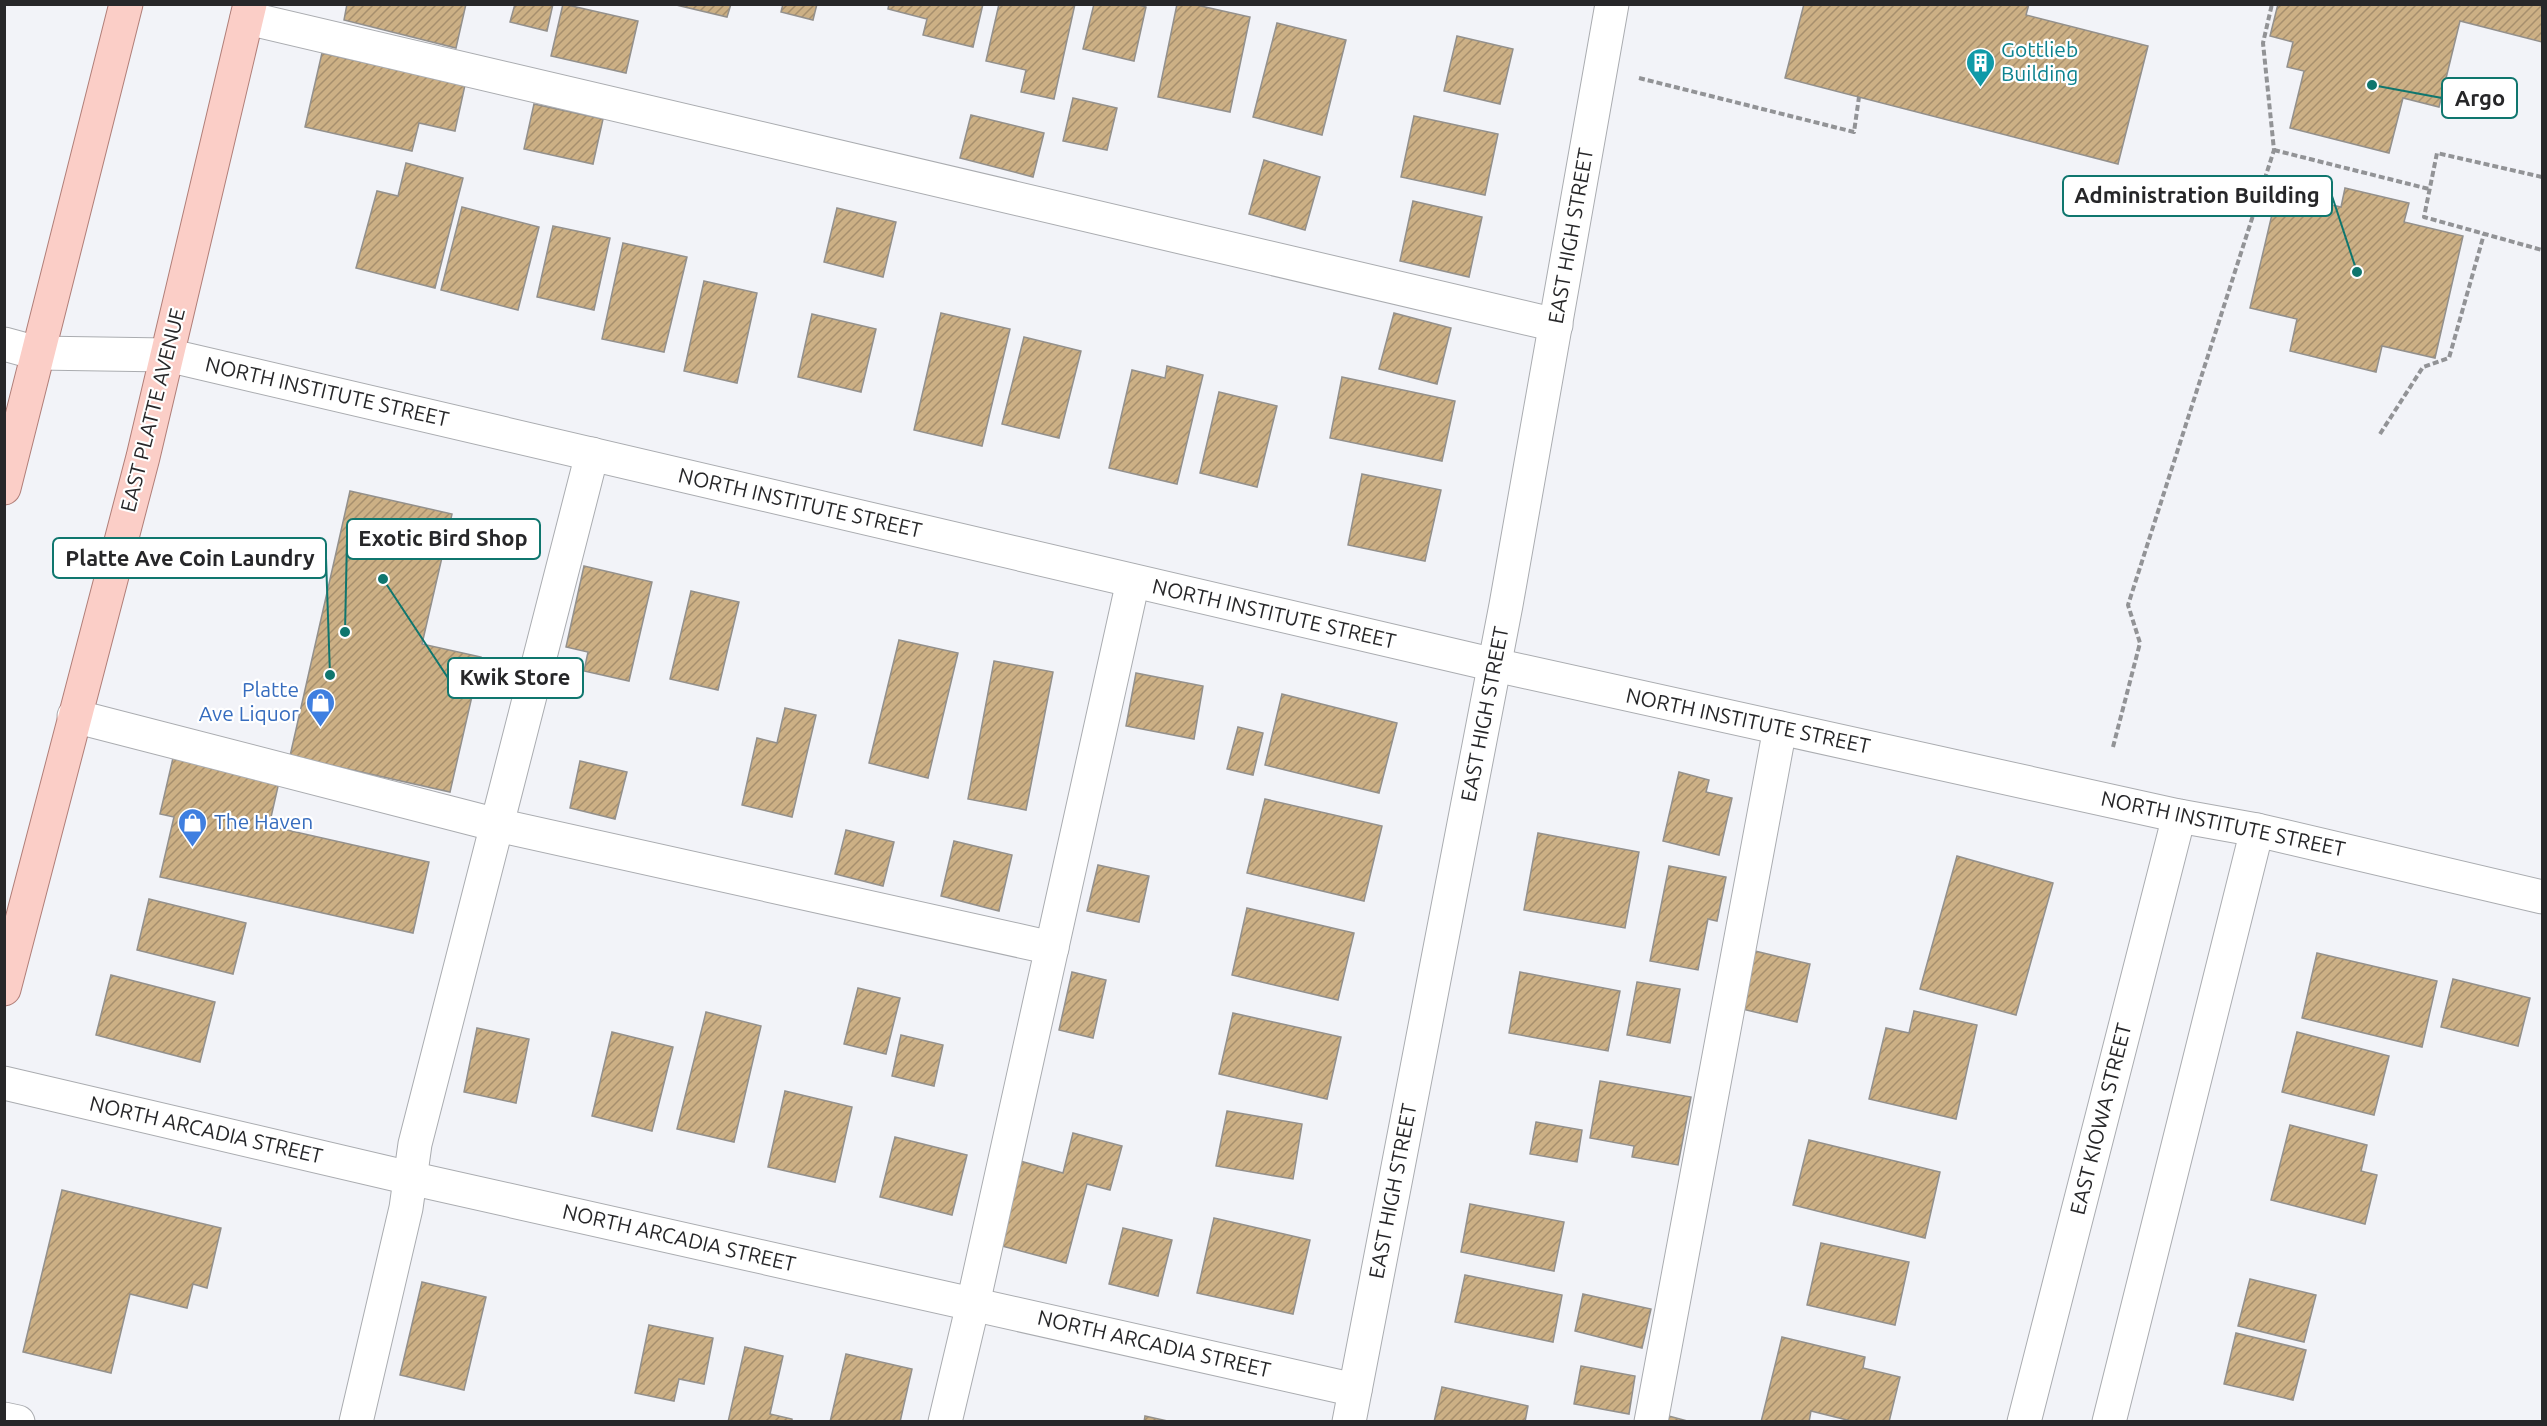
<svg xmlns="http://www.w3.org/2000/svg" width="2547" height="1426" viewBox="0 0 2547 1426" font-family="Ubuntu,sans-serif">
<style>
.building{fill:url(#building-hatch);stroke:#93908c;stroke-width:1.5}
.lines{fill:none;stroke-linecap:round;stroke-linejoin:round}
.minor-casing{stroke:#aaacb0;stroke-width:35}
.major-casing{stroke:#b07e78;stroke-width:35}
.path{stroke:#929396;stroke-width:4;stroke-dasharray:6 3;stroke-linecap:butt}
.minor{stroke:#fff;stroke-width:33}
.major{stroke:#fbcec7;stroke-width:33}
.labels{text-anchor:middle;stroke-width:4.5;stroke-linejoin:round;paint-order:stroke}
.culture-label{font-size:21px;fill:#0d838f;stroke:#fff;text-anchor:start}
.street-label{font-size:21px;fill:#272729;stroke:#fff}
.shop-label{font-size:21px;fill:#366cbe;stroke:#fff;text-anchor:end}
.leader{fill:none;stroke:#0f766e;stroke-width:2}
.callout-dot{fill:#0f766e;stroke:#fff;stroke-width:2}
.callout{fill:#fff;stroke:#0f766e;stroke-width:2}
.callout-label{font-size:22px;text-anchor:middle;font-weight:bold;fill:#272729}
</style>
<defs>
<pattern id="building-hatch" width="6" height="6" patternUnits="userSpaceOnUse" patternTransform="scale(1.5)"><rect width="6" height="6" fill="#ccb085"/><path d="M-1 1l2-2M0 6l6-6M5 7l2-2" fill="none" stroke="#a68f6d"/></pattern>
</defs>
<rect width="100%" height="100%" fill="#f2f3f8"/>
<g class="building">
<polygon points="347,4 466,4 456,48 344,20"/>
<polygon points="515,4 553,4 547,31 510,22"/>
<polygon points="563,4 638,21 626,73 551,56"/>
<polygon points="672,4 731,4 727,17"/>
<polygon points="783,4 817,4 813,20 781,12"/>
<polygon points="889,4 983,4 973,47 923,35 927,19 888,9"/>
<polygon points="999,4 1075,4 1054,99 1021,92 1026,70 986,61"/>
<polygon points="1094,4 1135,4 1146,7 1134,61 1083,49"/>
<polygon points="1177,4 1192,4 1250,17 1230,112 1158,97"/>
<polygon points="1804,4 2029,4 2026,15 2148,46 2118,164 1785,78"/>
<polygon points="2278,4 2542,4 2542,42 2460,21 2439,107 2403,98 2389,153 2290,128 2304,71 2287,67 2293,42 2270,36"/>
<polygon points="1277,23 1346,40 1322,135 1253,117"/>
<polygon points="1457,36 1513,49 1500,104 1444,91"/>
<polygon points="322,53 465,85 455,131 419,123 412,151 305,127"/>
<polygon points="1073,98 1117,108 1107,150 1063,141"/>
<polygon points="534,104 603,119 593,164 524,149"/>
<polygon points="971,115 1044,133 1033,177 960,158"/>
<polygon points="1414,116 1498,134 1485,195 1401,177"/>
<polygon points="1264,160 1320,177 1305,230 1249,214"/>
<polygon points="406,163 463,178 435,288 356,268 377,191 398,196"/>
<polygon points="2345,188 2409,203 2404,222 2463,236 2435,358 2382,346 2376,372 2290,351 2297,319 2250,308 2277,193 2341,207"/>
<polygon points="1413,201 1482,217 1469,277 1400,261"/>
<polygon points="462,207 539,227 518,310 441,290"/>
<polygon points="837,208 896,222 883,277 824,262"/>
<polygon points="553,226 610,238 594,310 537,297"/>
<polygon points="623,243 687,257 664,352 602,339"/>
<polygon points="704,281 757,293 737,383 684,371"/>
<polygon points="941,313 1010,329 982,446 914,430"/>
<polygon points="1394,313 1451,328 1437,384 1379,369"/>
<polygon points="812,314 876,329 861,392 798,377"/>
<polygon points="1024,337 1081,351 1059,438 1002,424"/>
<polygon points="1167,366 1203,375 1177,484 1109,468 1132,370 1165,378"/>
<polygon points="1342,377 1455,401 1442,461 1330,438"/>
<polygon points="1219,392 1277,406 1257,487 1200,473"/>
<polygon points="1362,474 1441,490 1425,561 1348,545"/>
<polygon points="350,491 452,514 422,644 481,657 450,792 290,756"/>
<polygon points="584,566 652,582 629,681 584,671 588,652 566,647"/>
<polygon points="691,591 739,602 718,690 670,679"/>
<polygon points="899,640 958,653 928,778 869,763"/>
<polygon points="994,661 1053,672 1026,810 968,799"/>
<polygon points="1136,673 1203,686 1194,739 1126,726"/>
<polygon points="1282,694 1397,723 1379,793 1265,765"/>
<polygon points="785,708 816,715 792,817 742,805 757,738 777,743"/>
<polygon points="1238,727 1263,733 1253,775 1227,769"/>
<polygon points="173,758 279,782 269,826 429,862 413,933 160,877 174,817 160,814"/>
<polygon points="580,761 627,772 615,819 570,808"/>
<polygon points="1679,772 1709,780 1706,792 1732,798 1719,855 1663,841"/>
<polygon points="1265,799 1382,826 1364,901 1247,873"/>
<polygon points="846,830 894,842 883,886 835,874"/>
<polygon points="1538,833 1639,852 1625,928 1524,910"/>
<polygon points="954,841 1012,855 999,911 941,896"/>
<polygon points="1957,856 2053,883 2016,1015 1920,989"/>
<polygon points="1098,865 1149,876 1139,922 1087,911"/>
<polygon points="1669,866 1726,877 1717,921 1708,919 1698,970 1650,961"/>
<polygon points="149,899 246,923 233,974 137,950"/>
<polygon points="1247,908 1354,933 1338,1000 1232,975"/>
<polygon points="1755,951 1810,964 1797,1022 1742,1009"/>
<polygon points="2317,953 2437,981 2422,1047 2302,1018"/>
<polygon points="1072,972 1106,980 1093,1038 1059,1030"/>
<polygon points="1520,972 1620,991 1608,1051 1509,1033"/>
<polygon points="111,975 215,1002 200,1062 96,1035"/>
<polygon points="2453,979 2530,998 2518,1046 2441,1027"/>
<polygon points="1637,982 1680,989 1670,1043 1627,1035"/>
<polygon points="858,988 900,998 886,1054 844,1044"/>
<polygon points="1914,1011 1977,1025 1956,1119 1869,1099 1886,1028 1909,1033"/>
<polygon points="706,1012 761,1026 734,1142 677,1129"/>
<polygon points="1233,1013 1341,1037 1327,1099 1219,1074"/>
<polygon points="477,1028 529,1039 516,1103 464,1092"/>
<polygon points="612,1032 673,1047 652,1131 592,1116"/>
<polygon points="2297,1032 2389,1056 2374,1115 2282,1092"/>
<polygon points="901,1035 943,1045 934,1086 892,1076"/>
<polygon points="1600,1081 1691,1097 1678,1165 1632,1157 1634,1146 1590,1138"/>
<polygon points="785,1091 852,1107 835,1182 768,1167"/>
<polygon points="1227,1111 1302,1124 1293,1179 1216,1166"/>
<polygon points="1536,1122 1582,1130 1577,1162 1530,1154"/>
<polygon points="2290,1125 2367,1145 2361,1171 2377,1175 2365,1224 2271,1200"/>
<polygon points="1073,1133 1122,1146 1110,1190 1087,1184 1066,1263 998,1245 1020,1161 1063,1173"/>
<polygon points="895,1137 967,1155 952,1215 880,1197"/>
<polygon points="1809,1140 1940,1172 1925,1238 1793,1205"/>
<polygon points="62,1190 221,1228 207,1288 193,1284 187,1308 130,1294 111,1373 23,1352"/>
<polygon points="1470,1204 1564,1222 1554,1271 1461,1252"/>
<polygon points="1214,1218 1310,1240 1293,1314 1197,1293"/>
<polygon points="1123,1228 1172,1240 1158,1296 1109,1284"/>
<polygon points="1821,1243 1909,1262 1895,1325 1807,1305"/>
<polygon points="1465,1275 1562,1295 1553,1342 1455,1322"/>
<polygon points="2250,1279 2316,1295 2304,1342 2238,1326"/>
<polygon points="422,1282 486,1297 464,1390 400,1375"/>
<polygon points="1583,1294 1651,1309 1642,1348 1575,1331"/>
<polygon points="649,1325 713,1338 704,1384 679,1379 674,1401 635,1393"/>
<polygon points="2236,1333 2306,1350 2293,1400 2224,1384"/>
<polygon points="1782,1337 1865,1357 1863,1368 1900,1377 1889,1422 1855,1422 1811,1411 1809,1422 1761,1422"/>
<polygon points="745,1347 783,1356 770,1414 792,1419 792,1422 728,1422"/>
<polygon points="846,1354 912,1369 900,1422 830,1422"/>
<polygon points="1581,1366 1635,1376 1629,1414 1574,1404"/>
<polygon points="1442,1387 1528,1406 1525,1422 1434,1422"/>
<polygon points="1665,1415 1691,1422 1663,1422"/>
<polygon points="1145,1416 1172,1422 1144,1422"/>
</g>
<g class="lines">
<defs>
<g id="minor">
<polyline points="247,18 1556,325"/>
<polyline points="4,344 37,353 167,355 1495,665 2179,816 2257,830 2542,897"/>
<polyline points="74,716 497,825 1052,948"/>
<polyline points="4,1083 410,1178 1355,1390"/>
<polyline points="4,1419 18,1422"/>
<polyline points="356,1422 406,1208 415,1144 592,454"/>
<polyline points="945,1422 973,1304 1133,581"/>
<polyline points="1349,1422 1506,605 1612,4"/>
<polyline points="1651,1422 1780,728"/>
<polyline points="2024,1422 2179,816"/>
<polyline points="2109,1422 2257,830"/>
</g>
<g id="major">
<polyline points="4,488 126,4"/>
<polyline points="4,989 143,457 250,4"/>
</g>
</defs>
<use href="#minor" class="minor-casing"/>
<use href="#major" class="major-casing"/>
<g class="path">
<polyline points="1639,78 1854,132 1859,97"/>
<polyline points="2274,150 2429,189"/>
<polyline points="2542,177 2437,153 2424,217 2542,250"/>
<polyline points="2380,434 2423,367 2449,358 2484,234"/>
<polyline points="2113,747 2140,643 2128,605 2274,150 2263,43 2272,4"/>
</g>
<use href="#minor" class="minor"/>
<use href="#major" class="major"/>
</g>
<defs>
<symbol id="building-pin" viewBox="-11 -11 22 30"><path d="M0 17L-7.5 6A9.5 9.5 0 1 1 7.5 6Z" fill="#0f9aa8" stroke="#fff"/><path d="M-4-6H4V6H1V3H-1V6H-4ZM-2.5-4.3h1.7v1.8h-1.7ZM.8-4.3h1.7v1.8H.8ZM-2.5-1h1.7V.8h-1.7ZM.8-1h1.7V.8H.8Z" fill="#fff"/></symbol>
<symbol id="shop-pin" viewBox="-11 -11 22 30"><path d="M0 17L-7.5 6A9.5 9.5 0 1 1 7.5 6Z" fill="#3f7fe0" stroke="#fff"/><path d="M-5-2.5h2.3a2.7 3.5 0 0 1 5.4 0H5L5.5 6h-11ZM-1.5-2.5h3a1.5 2.3 0 0 0-3 0Z" fill="#fff"/></symbol>
</defs>
<g fill-rule="evenodd">
<use href="#building-pin" x="1964" y="46" width="33" height="45"/>
<use href="#shop-pin" x="304" y="686" width="33" height="45"/>
<use href="#shop-pin" x="176" y="806" width="33" height="45"/>
</g>
<g class="labels">
<g class="culture-label">
<text x="2001" y="57">Gottlieb<tspan x="2001" dy="24">Building</tspan></text>
</g>
<g class="street-label">
<text transform="translate(1571 236) rotate(-80)" y="7">EAST HIGH STREET</text>
<text transform="translate(327 392) rotate(13)" y="7">NORTH INSTITUTE STREET</text>
<text transform="translate(153 410) rotate(-76)" y="7">EAST PLATTE AVENUE</text>
<text transform="translate(800 503) rotate(13)" y="7">NORTH INSTITUTE STREET</text>
<text transform="translate(1274 614) rotate(13)" y="7">NORTH INSTITUTE STREET</text>
<text transform="translate(1485 714) rotate(-79)" y="7">EAST HIGH STREET</text>
<text transform="translate(1748 721) rotate(12)" y="7">NORTH INSTITUTE STREET</text>
<text transform="translate(2223 824) rotate(12)" y="7">NORTH INSTITUTE STREET</text>
<text transform="translate(2101 1119) rotate(-76)" y="7">EAST KIOWA STREET</text>
<text transform="translate(206 1130) rotate(13)" y="7">NORTH ARCADIA STREET</text>
<text transform="translate(1393 1191) rotate(-79)" y="7">EAST HIGH STREET</text>
<text transform="translate(679 1238) rotate(13)" y="7">NORTH ARCADIA STREET</text>
<text transform="translate(1154 1344) rotate(13)" y="7">NORTH ARCADIA STREET</text>
</g>
<g class="shop-label">
<text x="299" y="697">Platte<tspan x="299" dy="24">Ave Liquor</tspan></text>
<text x="214" y="829" text-anchor="start">The Haven</text>
</g>
</g>
<path class="leader" d="M2372 85L2442 98M2357 272L2332 196M345 632L347 539M330 675L326 558M383 579L448 678"/>
<g class="callout-dot">
<circle cx="2372" cy="85" r="6"/>
<circle cx="2357" cy="272" r="6"/>
<circle cx="345" cy="632" r="6"/>
<circle cx="330" cy="675" r="6"/>
<circle cx="383" cy="579" r="6"/>
</g>
<g class="callout">
<rect x="2442" y="78" width="75" height="40" rx="6"/>
<rect x="2063" y="176" width="269" height="40" rx="6"/>
<rect x="347" y="519" width="193" height="40" rx="6"/>
<rect x="53" y="538" width="273" height="40" rx="6"/>
<rect x="448" y="658" width="135" height="40" rx="6"/>
</g>
<g class="callout-label">
<text x="2480" y="106">Argo</text>
<text x="2197" y="203">Administration Building</text>
<text x="443" y="546">Exotic Bird Shop</text>
<text x="190" y="566">Platte Ave Coin Laundry</text>
<text x="515" y="685">Kwik Store</text>
</g>
<rect width="2547" height="1426" fill="none" stroke="#272729" stroke-width="12"/>
</svg>
